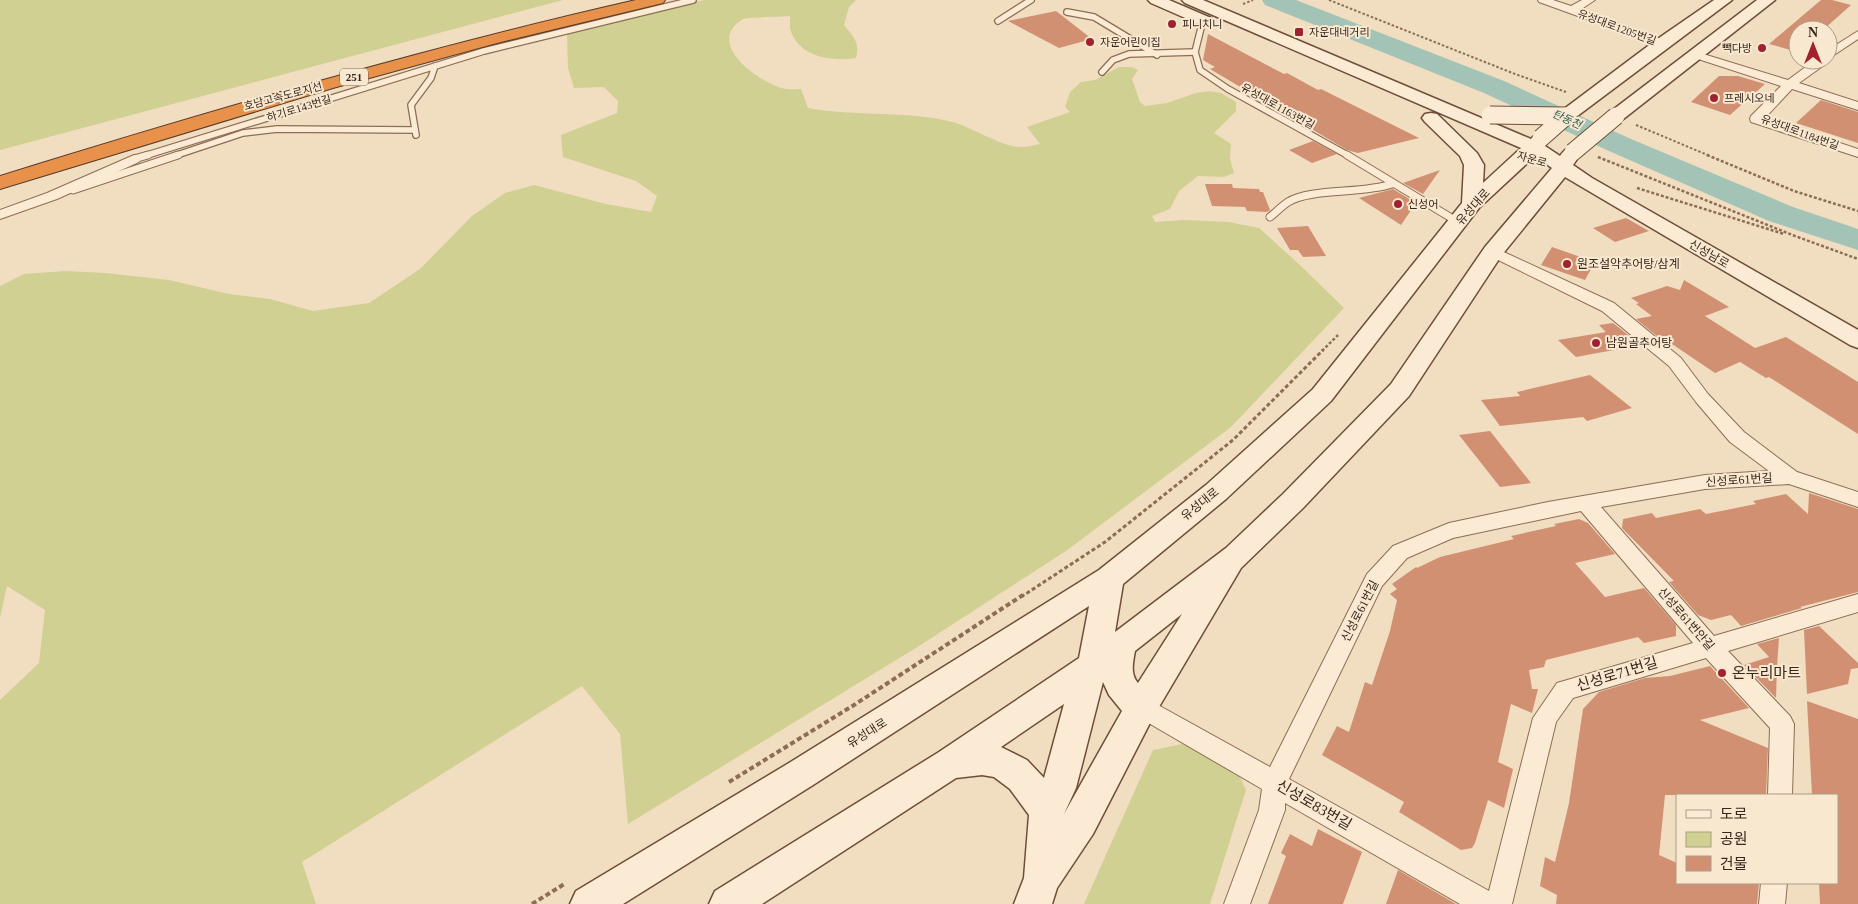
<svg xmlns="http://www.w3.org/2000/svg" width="1858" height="904" viewBox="0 0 1858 904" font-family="'Times New Roman','Noto Sans KR',serif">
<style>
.green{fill:#d0d093}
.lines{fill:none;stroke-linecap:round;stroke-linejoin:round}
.river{fill:#a3c3b6;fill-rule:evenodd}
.building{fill:#d29073}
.lane-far1-casing{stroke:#8c6d56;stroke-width:8}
.lane-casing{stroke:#8c6d56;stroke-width:9}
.street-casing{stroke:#8c6d56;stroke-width:2}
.secondary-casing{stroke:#6e4e3a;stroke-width:3}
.highway-casing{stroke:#593c2b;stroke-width:2}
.path-far3{stroke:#8c6d56;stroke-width:2;stroke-dasharray:2.5 2;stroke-linecap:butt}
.path-far2{stroke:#8c6d56;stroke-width:2.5;stroke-dasharray:3 2;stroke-linecap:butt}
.path-far1{stroke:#8c6d56;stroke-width:3;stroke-dasharray:4 2.5;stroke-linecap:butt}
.path{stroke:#8c6d56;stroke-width:4;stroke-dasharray:5 3;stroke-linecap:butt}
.lane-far1{stroke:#fbebd4;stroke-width:5.5}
.lane{stroke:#fbebd4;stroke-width:7}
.street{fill:#fbebd4;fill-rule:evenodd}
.secondary{fill:#fbebd4;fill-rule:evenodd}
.highway{fill:#e8914a;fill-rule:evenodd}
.secondary-bridge-casing{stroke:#6e4e3a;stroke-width:19;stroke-linecap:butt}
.secondary-bridge{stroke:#fbebd4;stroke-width:17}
.poi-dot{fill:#a02230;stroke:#f8e8d0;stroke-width:2}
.labels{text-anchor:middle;stroke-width:4;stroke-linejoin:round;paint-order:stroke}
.far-poi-label{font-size:11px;fill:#3a271c;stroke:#f8e8d0;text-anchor:start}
.far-street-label{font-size:11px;fill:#3a271c;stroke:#f8e8d0}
.shield{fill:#f8e8d0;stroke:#736152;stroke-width:1}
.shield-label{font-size:11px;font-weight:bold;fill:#3a271c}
.far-water-label{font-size:11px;font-style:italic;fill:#2a5b53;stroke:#f8e8d0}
.street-label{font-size:12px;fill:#3a271c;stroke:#f8e8d0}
.poi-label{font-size:12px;fill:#3a271c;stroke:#f8e8d0;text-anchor:start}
.near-poi-label{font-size:15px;fill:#3a271c;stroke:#f8e8d0;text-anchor:start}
.near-street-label{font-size:15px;fill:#3a271c;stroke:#f8e8d0}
</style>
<rect width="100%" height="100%" fill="#f1ddc0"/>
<g class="green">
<polygon points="0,0 563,0 0,150"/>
<path d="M704,0h152l-7,7 -5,18c10,12 16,18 12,33 -24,4 -59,-1 -66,-30 0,-4 0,-8 0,-12 -8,1 -44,1 -47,3 -40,24 17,65 43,70 5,1 10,0 15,0l7,19c47,9 102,2 148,15 19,6 46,24 65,24 6,0 12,-2 19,-3l-13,-17 43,-15 -5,-5 5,-15 11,-10 14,-2 24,-13h13l6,3 -6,9 8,23 5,4 22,-3 29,-10 14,-2 11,2 15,9v9l-22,22 17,11 -1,15 4,14 -10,4 -26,-1 -19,15 -9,18 -18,7 3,6 30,-2 44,2 30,6 42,38 43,42 -113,119 -165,124 -147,95 -291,178 -8,-90 -38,-48 -280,176 14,42h-316v-204l39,-37 6,-53 -38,-24 -7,32v-332l24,-12 42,-3 39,2 64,7 60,14 41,5 43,12 56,-8 51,-34 52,-53 33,-23 29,-8 72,19 45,8 6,-16 -21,-15 -73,-24 -2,-22 56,-22 1,-12 -14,-14 -30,1 -6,-20 -1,-34z"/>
<polygon points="1188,743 1238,773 1246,790 1210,904 1084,904 1153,750"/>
</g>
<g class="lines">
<polygon class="river" points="1262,0 1296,0 1504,81 1631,139 1793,207 1858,229 1858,250 1769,221 1609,151 1484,93 1265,5"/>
</g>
<g class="building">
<polygon points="1821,0 1832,0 1851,5 1823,30 1798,30 1798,52 1769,44"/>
<polygon points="1056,11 1092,39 1059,48 1008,21"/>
<polygon points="1208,34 1284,74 1287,73 1318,90 1321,89 1419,138 1358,153 1347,150 1210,69 1215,67 1203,60"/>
<polygon points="1719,76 1738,76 1765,84 1730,115 1691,102"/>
<polygon points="1821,100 1858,112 1858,143 1796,123"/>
<polygon points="1313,141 1337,154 1312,163 1289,150"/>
<polygon points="1440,170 1423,194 1403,183"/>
<polygon points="1205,184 1232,184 1233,188 1259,189 1260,192 1263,192 1270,210 1267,212 1247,211 1245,207 1212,206"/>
<polygon points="1393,189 1416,203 1401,225 1359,198"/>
<polygon points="1626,218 1649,231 1615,242 1593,228"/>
<polygon points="1308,226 1326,256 1303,257 1298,250 1290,250 1277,228"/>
<polygon points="1552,247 1595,262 1585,280 1541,265"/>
<polygon points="1684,280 1729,307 1705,316 1755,348 1786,337 1858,382 1858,434 1769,377 1766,378 1740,362 1715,373 1666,340 1663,341 1636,319 1652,316 1636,304 1639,303 1631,298 1667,286 1680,290"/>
<polygon points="1613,323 1641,345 1576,357 1558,340 1606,332 1599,325"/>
<polygon points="1590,375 1632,408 1587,421 1583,417 1500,426 1481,400 1520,396 1517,392"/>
<polygon points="1490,431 1531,483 1500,487 1459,435"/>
<polygon points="1809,493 1858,509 1858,592 1800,607 1802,608 1741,626 1731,615 1711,620 1698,615 1669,582 1674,581 1622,528 1623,519 1652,513 1656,518 1700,509 1706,514 1756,504 1753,501 1786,494 1808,514"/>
<polygon points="1579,519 1588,523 1615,554 1575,563 1605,597 1644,588 1676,625 1676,636 1644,643 1638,637 1546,660 1544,667 1529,670 1532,689 1538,689 1532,713 1511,704 1498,762 1513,769 1504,808 1488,800 1475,843 1472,848 1461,850 1399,812 1404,802 1322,755 1337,726 1349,732 1365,682 1372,685 1390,631 1397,600 1390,594 1397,589 1392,584 1416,567 1417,568 1440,557 1514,539 1511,536 1556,526 1554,524"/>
<polygon points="1819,626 1858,663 1858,668 1851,669 1848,684 1807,694 1804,630"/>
<polygon points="1779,638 1777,667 1776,698 1744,665 1769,657 1757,644"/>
<polygon points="1710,666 1749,708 1700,720 1768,748 1766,795 1665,795 1659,855 1677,863 1677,883 1759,883 1757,904 1556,904 1557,895 1540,886 1545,857 1555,862 1569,803 1583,709 1599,692 1645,678 1670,676"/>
<polygon points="1807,701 1858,719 1858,904 1820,904 1819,883 1837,883 1837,795 1812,795"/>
<polygon points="1318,829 1362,852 1343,904 1268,904 1286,856 1281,853 1290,834 1312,846"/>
<polygon points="1398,870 1456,904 1386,904"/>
</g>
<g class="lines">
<defs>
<g id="lane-far1">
<polyline points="1067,12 1094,17 1157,55"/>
<polyline points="1203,20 1195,52 1200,70 1228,89 1349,156"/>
<polyline points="998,21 1031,0"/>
<polyline points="1102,72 1113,60 1129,54 1195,52"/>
<polyline points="416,135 411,105 431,78 435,66"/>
<polyline points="144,156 484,51 693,0"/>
<polyline points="174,156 243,133 277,129 415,130"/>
</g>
<g id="lane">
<polyline points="1347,155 1458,222"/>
<polyline points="134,159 148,155"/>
<polyline points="73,190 178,155"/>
<path d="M1270,217c6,-5 12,-11 18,-15 22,-14 75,-8 104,-18"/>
</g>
<g id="street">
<polygon points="1538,0 1553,0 1571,6 1582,0 1595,0 1580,10 1666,41 1668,43 1662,46 1658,45 1539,2"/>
<polygon points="1858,31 1858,39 1828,59 1827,63 1799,83 1858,102 1858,110 1792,89 1765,118 1858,149 1858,157 1751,122 1750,119 1751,116 1781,86 1692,57 1690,55 1692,53 1700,53 1788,80 1815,60 1828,60 1828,50"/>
<polygon points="134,155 139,156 141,159 139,162 57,199 0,219 0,210 47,193"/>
<path d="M1493,247l121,56 67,55 27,36 36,38 53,40 61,20v15l-69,-23 -84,5 -104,18 113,129 144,-42v18l-130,39 62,65 4,8 -2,71h-24l2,-67 -64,-70 -133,40 -17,24 -44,182h-52l-175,-101v7l-35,94h-26l35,-94 3,-21 -129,-75 -4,-7 4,-7 8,-3 8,3 121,67 97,-193 26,-28 56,-23 99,-21 157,-27 64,-4 -39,-29 -34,-40 -27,-36 -67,-55 -114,-56 -3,-3 3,-3zM1581,511l112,132 -136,40 -24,35 -44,173 -200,-112 93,-193 25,-28 46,-20z"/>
<polygon points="1761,883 1787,883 1785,904 1759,904"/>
</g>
<g id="secondary">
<polygon points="1148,0 1169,0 1211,18 1213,21 1211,24 1199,24 1151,3"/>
<path d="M1182,0h21l328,139c5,-6 9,-7 17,-5l2,4 -5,8 15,10c6,-8 9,-11 20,-8l2,4 -9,13 19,13 266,152v18l-8,-3 -285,-168 -64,79 -92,140 -106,112 -62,60 -88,149 -60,117 -36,54 -5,16h-38l10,-26 5,-63 -19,-26 -16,-12 -12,-2 -26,3 -194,126h-53l6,-13 224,-139 140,-94 10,-52 -276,179 -190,119h-53l6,-13 213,-128 310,-193 107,-85 107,-96 149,-186 2,-38 -4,-9 -35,-34 -3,-4 3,-4 6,-1 6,1 40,39 7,12 -1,18 38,-35 -336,-145zM1535,156l17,12 -67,79 -94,137 -108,110 -57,54 -111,84 8,-48 103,-85 105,-98 148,-193zM1182,614l-44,69c-8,-9 -5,-21 -3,-32zM1103,682l6,13 13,16 -58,103 12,-26zM1064,704l-20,74 -17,-18 -26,-13z"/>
<polygon points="1714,0 1732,0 1572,120 1566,121 1560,120 1557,116 1560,112 1656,40"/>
<polygon points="1757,0 1775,0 1622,120 1616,121 1610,120 1607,116 1610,112"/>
</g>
<path id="highway" d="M636,0h29l-2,3 -166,40 -164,45 -333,101v-13c210,-65 421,-127 636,-176z"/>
</defs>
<use href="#lane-far1" class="lane-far1-casing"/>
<use href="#lane" class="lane-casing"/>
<use href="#street" class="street-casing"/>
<use href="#secondary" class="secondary-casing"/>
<use href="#highway" class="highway-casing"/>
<g class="path-far3">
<polyline points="1329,0 1515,74 1566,92"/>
<polyline points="1243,4 1253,0"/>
<polyline points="1636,125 1710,156"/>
</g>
<g class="path-far2">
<polyline points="1707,155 1794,191 1858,211"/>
<polyline points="1598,157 1795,236 1858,259"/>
<polyline points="1637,188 1784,234"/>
<polyline points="1322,351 1338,335"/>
</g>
<polyline class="path-far1" points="1021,597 1105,542 1233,440 1323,350"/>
<g class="path">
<polyline points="729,782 854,705 1023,595"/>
<polyline points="532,904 566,883"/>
</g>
<use href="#lane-far1" class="lane-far1"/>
<use href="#lane" class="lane"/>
<use href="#street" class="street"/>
<use href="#secondary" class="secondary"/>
<use href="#highway" class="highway"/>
<defs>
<g id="secondary-bridge">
<polyline points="1490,115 1566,116"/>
<polyline points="1541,138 1566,116"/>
<polyline points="1573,152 1616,116"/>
</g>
</defs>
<use href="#secondary-bridge" class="secondary-bridge-casing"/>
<use href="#secondary-bridge" class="secondary-bridge"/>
</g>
<g class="poi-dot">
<circle cx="1172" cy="24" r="5"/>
<rect x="1294" y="27" width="10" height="10" rx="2.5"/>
<circle cx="1090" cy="42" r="5"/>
<circle cx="1762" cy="48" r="5"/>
<circle cx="1714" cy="98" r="5"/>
<circle cx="1398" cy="204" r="5"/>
<circle cx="1567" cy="264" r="5"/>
<circle cx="1596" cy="343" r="5"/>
<circle cx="1722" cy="673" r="5"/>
</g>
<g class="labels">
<g class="far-poi-label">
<text x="1182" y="28">피니치니</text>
<text x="1309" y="36">자운대네거리</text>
<text x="1100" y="46">자운어린이집</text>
<text x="1752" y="52" text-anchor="end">빽다방</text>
<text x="1724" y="102">프레시오네</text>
<text x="1408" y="208">신성어</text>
</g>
<g class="far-street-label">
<text transform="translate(1617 27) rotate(20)" y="4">유성대로1205번길</text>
<text transform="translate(283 96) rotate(-15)" y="4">호남고속도로지선</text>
<text transform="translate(1278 106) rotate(29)" y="4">유성대로1163번길</text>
<text transform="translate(299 108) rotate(-17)" y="4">하기로143번길</text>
<text transform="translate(1800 132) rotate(20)" y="4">유성대로1184번길</text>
<text transform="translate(1532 159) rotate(16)" y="4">자운로</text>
</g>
<rect class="shield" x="340" y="68.5" width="28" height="17" rx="4"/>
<g class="shield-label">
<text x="354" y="81">251</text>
</g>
<g class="far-water-label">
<text transform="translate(1567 119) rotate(24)" y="4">탄동천</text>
</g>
<g class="street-label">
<text transform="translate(1473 207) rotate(-48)" y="4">유성대로</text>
<text transform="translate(1709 254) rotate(30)" y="4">신성남로</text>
<text transform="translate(1739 480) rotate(-4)" y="4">신성로61번길</text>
<text transform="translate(1200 504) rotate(-39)" y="4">유성대로</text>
<text transform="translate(1360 611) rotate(-63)" y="4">신성로61번길</text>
<text transform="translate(1686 619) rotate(49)" y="4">신성로61번안길</text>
<text transform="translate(867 733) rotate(-32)" y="4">유성대로</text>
</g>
<g class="poi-label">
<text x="1577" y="268">원조설악추어탕/삼계</text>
<text x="1606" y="347">남원골추어탕</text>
</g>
<g class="near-poi-label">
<text x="1732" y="678">온누리마트</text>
</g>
<g class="near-street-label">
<text transform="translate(1617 674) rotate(-17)" y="5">신성로71번길</text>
<text transform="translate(1314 805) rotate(30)" y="5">신성로83번길</text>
</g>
</g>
<rect x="1676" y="794" width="162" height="90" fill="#f8e8d0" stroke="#ac9b88"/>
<rect x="1686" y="810" width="25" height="8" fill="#fbebd4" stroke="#ac9b88"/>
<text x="1720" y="819" font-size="15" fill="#3a271c">도로</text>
<rect x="1686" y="832" width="25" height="15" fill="#d0d093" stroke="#ac9b88"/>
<text x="1720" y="844" font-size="15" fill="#3a271c">공원</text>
<rect x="1686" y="856" width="25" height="15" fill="#d29073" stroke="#ac9b88"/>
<text x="1720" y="869" font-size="15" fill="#3a271c">건물</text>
<g transform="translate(1813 45)"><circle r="24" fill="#f8e8d0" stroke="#ac9b88"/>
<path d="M0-4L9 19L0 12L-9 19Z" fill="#a02230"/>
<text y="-8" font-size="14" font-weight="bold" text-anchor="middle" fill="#3a271c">N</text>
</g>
</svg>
